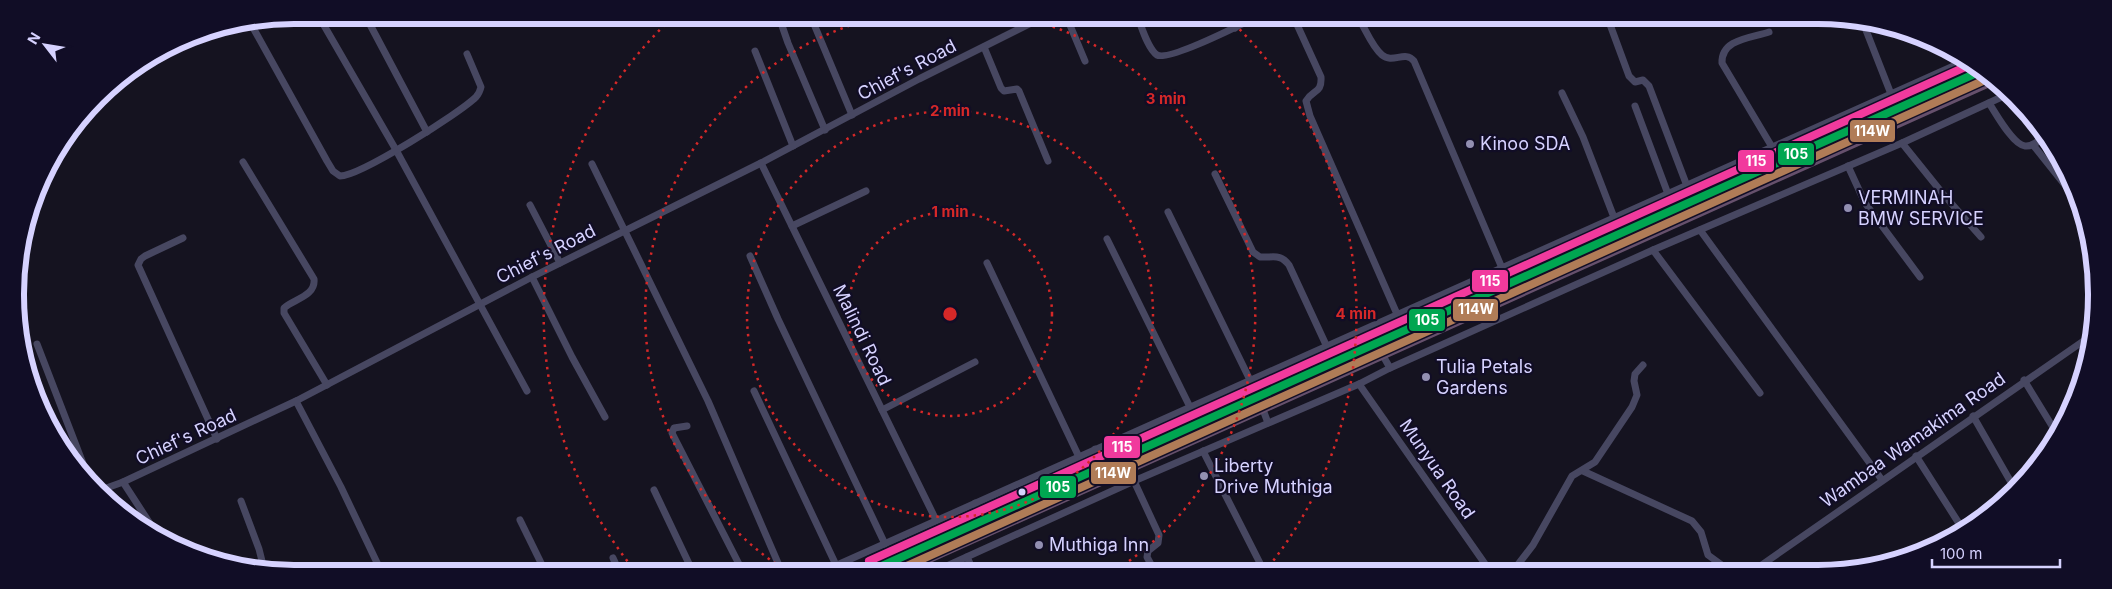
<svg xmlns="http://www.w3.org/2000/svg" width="2112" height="589" viewBox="0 0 2112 589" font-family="Inter,sans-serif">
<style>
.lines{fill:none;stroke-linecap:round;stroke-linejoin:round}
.street{stroke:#474761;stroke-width:7}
.highway{stroke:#66506c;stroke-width:12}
.bus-1-casing{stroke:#110d26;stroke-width:11}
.bus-2-casing{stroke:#110d26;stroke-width:11}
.bus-3-casing{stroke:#110d26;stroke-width:11}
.bus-1{stroke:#00a651;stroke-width:8}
.bus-2{stroke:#b07c57;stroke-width:8}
.bus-3{stroke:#f13a9d;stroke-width:8}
.ring{fill:none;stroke:#d62828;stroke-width:2.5;stroke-dasharray:2.5 5}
.poi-dot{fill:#928fb1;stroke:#110d26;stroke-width:2}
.bus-dot{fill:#d6d2ff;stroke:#110d26;stroke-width:2}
.labels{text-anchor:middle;stroke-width:4.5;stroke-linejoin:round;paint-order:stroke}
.street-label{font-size:18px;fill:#d6d2ff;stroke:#110d26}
.poi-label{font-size:18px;fill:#d6d2ff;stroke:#110d26;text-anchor:start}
.rim{fill:none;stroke:#d6d2ff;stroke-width:6}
.centre{fill:#d62828;stroke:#110d26;stroke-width:2.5}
.ring-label{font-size:15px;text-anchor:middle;font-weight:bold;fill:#d62828;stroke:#110d26;stroke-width:4.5;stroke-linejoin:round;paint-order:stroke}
.line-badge{stroke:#110d26;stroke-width:2}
.badge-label{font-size:14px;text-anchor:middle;font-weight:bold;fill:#fff}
</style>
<rect width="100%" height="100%" fill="#151320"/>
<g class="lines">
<g class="street">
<polyline points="318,15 396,150 527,391"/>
<polyline points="366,17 427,132"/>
<polyline points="779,17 788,43 825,130"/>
<polyline points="811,17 852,115"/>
<polyline points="1067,18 1085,61"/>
<path d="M1138,18c4,10 10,31 19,37 12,6 83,-30 97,-37"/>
<polyline points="1230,18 1235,28"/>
<path d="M1294,18l27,59c1,17 -8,12 -15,24l4,15 87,198 11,16"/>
<path d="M1359,19c7,11 13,28 23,36 11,9 23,-5 32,6l88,207"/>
<polyline points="1608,19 1629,76 1635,82 1643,80 1649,86 1687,186"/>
<polyline points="1862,20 1891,94"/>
<path d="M251,24l76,137 6,10 7,5c20,0 120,-63 136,-79 3,-3 4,-6 5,-10l-14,-33"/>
<path d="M1769,32c-18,6 -48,7 -47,31l50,84"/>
<polyline points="984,47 1001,88 1004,91 1017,89 1019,91 1048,161"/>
<polyline points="755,51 793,146"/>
<polyline points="1562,93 1583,137 1620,233"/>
<path d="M1989,103c6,9 24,42 36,43 8,1 15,-6 21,-11"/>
<polyline points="1635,106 1668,194"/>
<polyline points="1902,143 1943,194 1981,237"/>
<polyline points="2033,145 2073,195"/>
<polyline points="1811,146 1824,125"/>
<path d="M243,162l71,117c2,17 -20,20 -30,29v5l43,72"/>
<polyline points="761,163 936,520"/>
<polyline points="592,164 708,401 781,570"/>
<polyline points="1848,166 1865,203 1920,277"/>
<path d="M1215,174l38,78 7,5c13,1 20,-4 29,8l38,82"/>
<polyline points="530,205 560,263"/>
<polyline points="1168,212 1250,380"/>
<polyline points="792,226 866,191"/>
<polyline points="1700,230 1882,480"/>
<polyline points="183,238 145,256 141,259 138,265 217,439"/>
<polyline points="1107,239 1190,407"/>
<polyline points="1653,250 1760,393"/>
<polyline points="750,256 778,319 885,544"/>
<polyline points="987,263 1079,457"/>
<polyline points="532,277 572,357 605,417"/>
<polyline points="37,344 89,479"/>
<polyline points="1382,354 1390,368"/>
<polyline points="2024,380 2057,434"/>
<polyline points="1359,384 1490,571"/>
<polyline points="754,391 836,565"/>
<polyline points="296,401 341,487 380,569"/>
<polyline points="1262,407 1268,423"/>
<polyline points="882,410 975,362"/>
<polyline points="1973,416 2016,491"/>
<polyline points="687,426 674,428 672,433 742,570"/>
<polyline points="1095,449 1101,468"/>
<polyline points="1203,451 1264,571"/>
<polyline points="1916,456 1960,525"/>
<polyline points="1583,471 1692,521 1701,532 1708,555 1730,571"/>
<polyline points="1134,481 1159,535 1158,543 1148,551 1147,557 1154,570"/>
<polyline points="101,490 123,482"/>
<polyline points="654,490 692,570"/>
<polyline points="241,501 259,549 264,569"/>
<polyline points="975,503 981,521"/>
<polyline points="520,520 544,569"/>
<polyline points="160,539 123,482 296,401 532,277 761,163 919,79 1041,18"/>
<polyline points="967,557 973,570"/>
<polyline points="613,558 618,569"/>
<polyline points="826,570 1967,60"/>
<polyline points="938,570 1134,481 1359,384 1390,368 1653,250 1902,143 2006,95"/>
<polyline points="1513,571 1533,545 1572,476 1595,462 1632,407 1637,395 1634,381 1635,374 1643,365"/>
<polyline points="1753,571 2092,335"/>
</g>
<g class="highway">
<polyline points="873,570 1981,71"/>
<polyline points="900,570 1991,80"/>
</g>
<defs>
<polyline id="bus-1" points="873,570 1981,71"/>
<polyline id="bus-2" points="898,570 1985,80"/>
<polyline id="bus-3" points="869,561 1974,63"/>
</defs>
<use href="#bus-1" class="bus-1-casing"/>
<use href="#bus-2" class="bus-2-casing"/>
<use href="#bus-3" class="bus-3-casing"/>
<use href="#bus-1" class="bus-1"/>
<use href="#bus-2" class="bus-2"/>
<use href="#bus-3" class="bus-3"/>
</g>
<g class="ring">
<circle cx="950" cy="314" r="102"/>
<circle cx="950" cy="314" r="203"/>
<path d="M782 568A305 305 0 0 1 879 17M1024 18A305 305 0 0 1 1116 570"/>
<path d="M632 567A406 406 0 0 1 673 17M1229 19A406 406 0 0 1 1266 570"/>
</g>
<g class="poi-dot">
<circle cx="1470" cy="144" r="5"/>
<circle cx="1848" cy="208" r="5"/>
<circle cx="1426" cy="377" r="5"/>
<circle cx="1204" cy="476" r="5"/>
<circle cx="1039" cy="545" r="5"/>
</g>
<circle class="bus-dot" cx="1022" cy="492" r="4.5"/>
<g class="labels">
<g class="street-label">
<text transform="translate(907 70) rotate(-28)" y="6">Chief's Road</text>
<text transform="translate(546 254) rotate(-27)" y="6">Chief's Road</text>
<text transform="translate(862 335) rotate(64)" y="6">Malindi Road</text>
<text transform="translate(186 437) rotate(-25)" y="6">Chief's Road</text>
<text transform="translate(1913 440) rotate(-35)" y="6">Wambaa Wamakima Road</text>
<text transform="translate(1437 469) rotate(55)" y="6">Munyua Road</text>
</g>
<g class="poi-label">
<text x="1480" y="150">Kinoo SDA</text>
<text x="1858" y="204">VERMINAH<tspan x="1858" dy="21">BMW SERVICE</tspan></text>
<text x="1436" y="373">Tulia Petals<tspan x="1436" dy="21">Gardens</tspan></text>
<text x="1214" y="472">Liberty<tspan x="1214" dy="21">Drive Muthiga</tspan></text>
<text x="1049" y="551">Muthiga Inn</text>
</g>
</g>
<path d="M0 0H2112V589H0ZM294 24H1818A270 270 0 0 1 2088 294V295A270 270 0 0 1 1818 565H294A270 270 0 0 1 24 295V294A270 270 0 0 1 294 24Z" fill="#110d26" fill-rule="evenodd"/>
<path class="rim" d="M294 24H1818A270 270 0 0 1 2088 294V295A270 270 0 0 1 1818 565H294A270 270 0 0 1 24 295V294A270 270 0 0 1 294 24Z"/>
<circle cx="950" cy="314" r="8" class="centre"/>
<g class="ring-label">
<text x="1166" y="104">3 min</text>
<text x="950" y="116">2 min</text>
<text x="950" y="217">1 min</text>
<text x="1356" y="319">4 min</text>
</g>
<g class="line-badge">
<rect x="1849" y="119" width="47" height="24" rx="5" fill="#b07c57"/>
<rect x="1777" y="142" width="38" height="24" rx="5" fill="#00a651"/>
<rect x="1737" y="149" width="38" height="24" rx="5" fill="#f13a9d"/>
<rect x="1471" y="269" width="38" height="24" rx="5" fill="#f13a9d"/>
<rect x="1452" y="298" width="47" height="24" rx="5" fill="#b07c57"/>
<rect x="1408" y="308" width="38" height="24" rx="5" fill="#00a651"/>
<rect x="1103" y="435" width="38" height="24" rx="5" fill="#f13a9d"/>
<rect x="1090" y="461" width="47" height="24" rx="5" fill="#b07c57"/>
<rect x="1039" y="475" width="38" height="24" rx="5" fill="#00a651"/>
</g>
<g class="badge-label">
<text x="1872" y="136">114W</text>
<text x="1796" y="159">105</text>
<text x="1756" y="166">115</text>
<text x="1490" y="286">115</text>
<text x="1476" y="314">114W</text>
<text x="1427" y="325">105</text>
<text x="1122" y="452">115</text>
<text x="1113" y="478">114W</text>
<text x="1058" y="492">105</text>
</g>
<g transform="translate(45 45) rotate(301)" stroke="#110d26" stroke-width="4" paint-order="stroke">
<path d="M0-4L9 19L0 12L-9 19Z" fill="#d6d2ff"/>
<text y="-8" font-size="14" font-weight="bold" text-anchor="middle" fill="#d6d2ff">N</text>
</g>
<path d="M1932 559v8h128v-8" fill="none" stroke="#d6d2ff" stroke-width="2.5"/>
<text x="1940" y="559" font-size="15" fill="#d6d2ff" stroke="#110d26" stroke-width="4" paint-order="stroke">100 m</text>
</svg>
